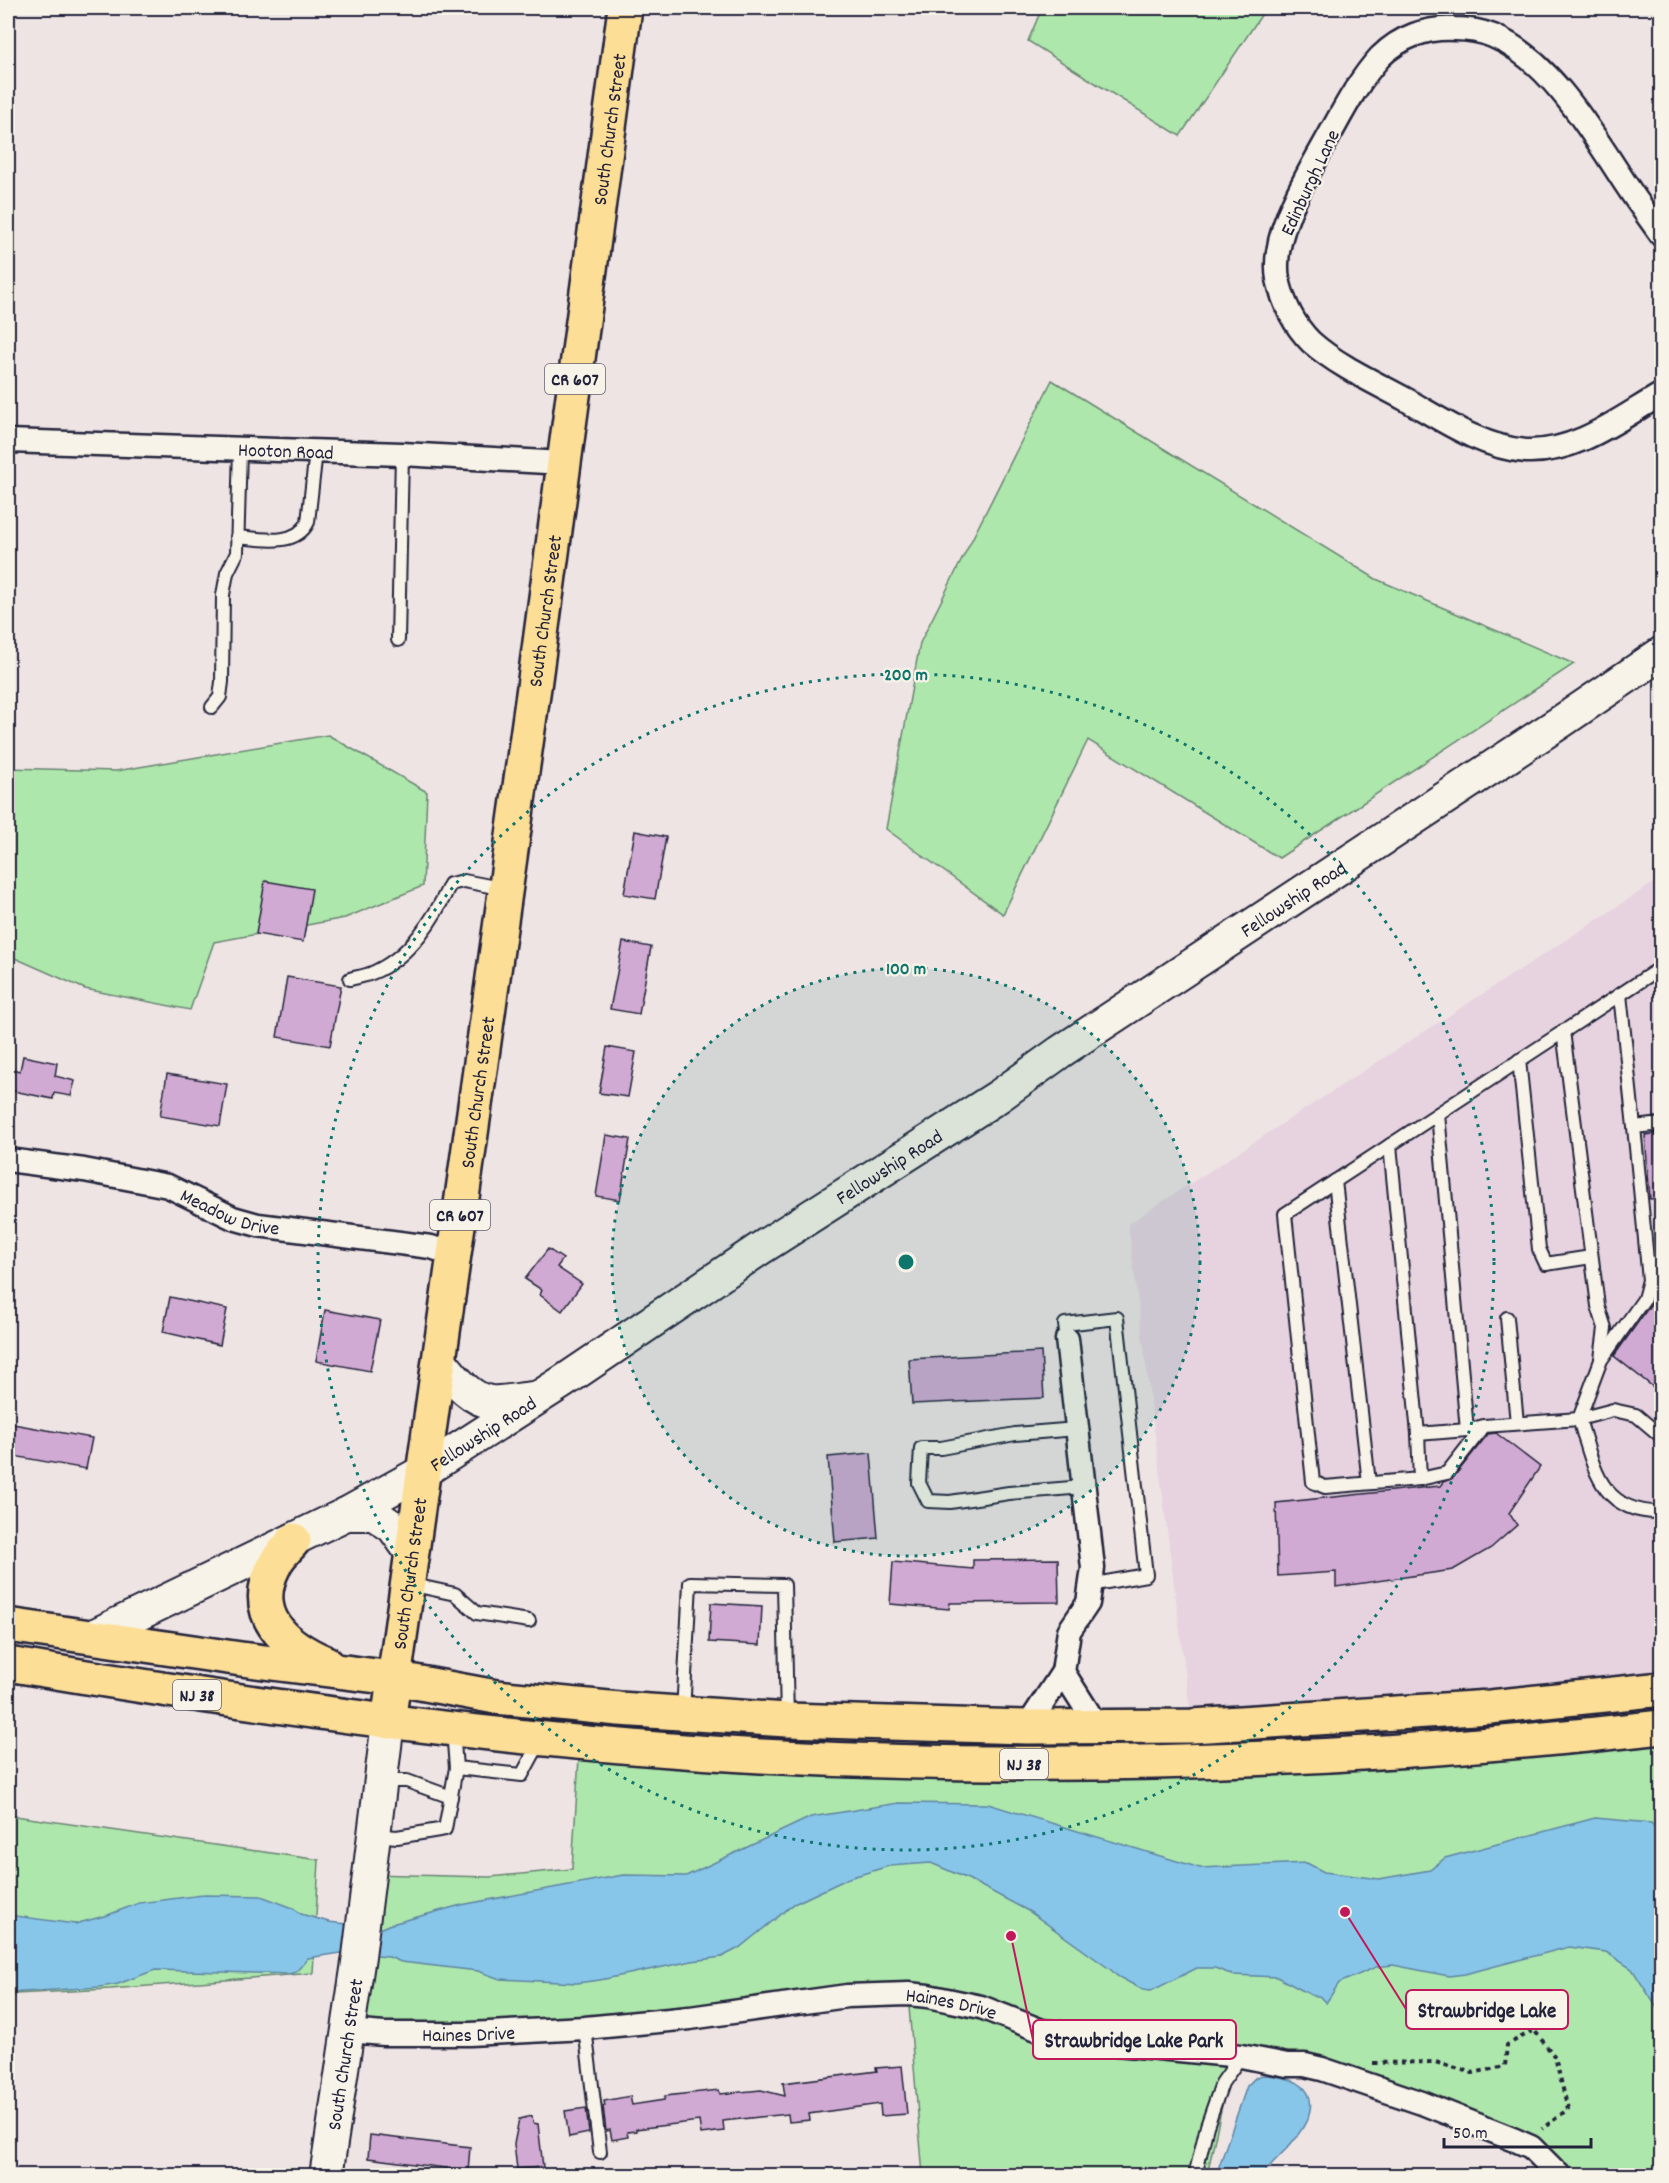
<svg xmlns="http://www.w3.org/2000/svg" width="1669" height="2183" viewBox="0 0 1669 2183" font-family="Dekko,sans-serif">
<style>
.built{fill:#e6d3df}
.green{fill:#aee7ab;stroke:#688473;stroke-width:1.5}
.water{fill:#87c6e8;stroke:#5f84a3;stroke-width:1.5}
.building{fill:#d0aad2;stroke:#22223b;stroke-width:1.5}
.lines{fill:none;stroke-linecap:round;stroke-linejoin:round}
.lane-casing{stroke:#22223b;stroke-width:16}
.street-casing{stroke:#22223b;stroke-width:27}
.secondary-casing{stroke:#22223b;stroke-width:36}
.primary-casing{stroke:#22223b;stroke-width:38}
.highway-casing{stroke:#22223b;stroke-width:38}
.path{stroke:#22223b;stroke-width:4;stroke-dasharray:4.5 4.5;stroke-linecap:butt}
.lane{stroke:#f7f3e8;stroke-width:12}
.street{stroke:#f7f3e8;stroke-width:22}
.secondary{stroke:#f7f3e8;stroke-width:32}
.primary{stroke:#fdde96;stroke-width:33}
.highway{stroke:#fdde96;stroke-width:33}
.ring{fill:none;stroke:#0f766e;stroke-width:3;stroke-dasharray:3 6}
.labels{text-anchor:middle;stroke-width:4.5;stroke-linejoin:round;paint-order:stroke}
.shield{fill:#f7f3e8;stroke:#62616f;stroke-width:1.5}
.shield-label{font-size:18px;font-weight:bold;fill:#22223b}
.street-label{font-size:20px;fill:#22223b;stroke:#f7f3e8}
.centre{fill:#0f766e;stroke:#f7f3e8;stroke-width:3}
.ring-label{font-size:18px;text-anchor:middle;font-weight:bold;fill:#0f766e;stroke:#f7f3e8;stroke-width:4.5;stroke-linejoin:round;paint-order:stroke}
.leader{fill:none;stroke:#c2185b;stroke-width:2}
.callout-dot{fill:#c2185b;stroke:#f7f3e8;stroke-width:2}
.callout{fill:#f7f3e8;stroke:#c2185b;stroke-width:2}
.callout-label{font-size:21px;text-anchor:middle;font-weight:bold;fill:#22223b}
</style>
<rect width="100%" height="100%" fill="#efe4e4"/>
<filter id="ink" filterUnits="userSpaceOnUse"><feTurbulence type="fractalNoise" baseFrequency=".0167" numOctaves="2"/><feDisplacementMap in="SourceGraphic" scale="12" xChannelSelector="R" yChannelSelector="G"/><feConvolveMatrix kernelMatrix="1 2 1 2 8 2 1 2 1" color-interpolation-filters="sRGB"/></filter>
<g filter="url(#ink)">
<polygon class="built" points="1661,878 1661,1689 1192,1726 1128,1224"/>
<g class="green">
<polygon points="1042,8 1266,8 1180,136 1028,41"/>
<polygon points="1052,380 1376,579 1574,664 1279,858 1088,740 1003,914 886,829 920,643"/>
<polygon points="328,735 427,792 423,886 345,918 214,942 190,1010 85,989 8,955 8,768 116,771"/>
<polygon points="1661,1727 1661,2175 1559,2175 1484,2127 1233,2055 1207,2175 923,2175 908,1995 347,2035 369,1874 490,1877 572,1869 580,1742 832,1759"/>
<polygon points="8,1815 319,1860 313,1973 110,1989 15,1994 8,1997"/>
</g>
<g class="water">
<polygon points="899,1803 988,1804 1200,1868 1307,1863 1324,1872 1379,1879 1430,1870 1445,1858 1595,1818 1651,1823 1661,1833 1661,2014 1632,1969 1606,1952 1569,1947 1465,1974 1449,1976 1393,1965 1376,1967 1339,1983 1326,2003 1319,1996 1313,1996 1277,1977 1233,1975 1215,1968 1197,1968 1151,1991 1143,1990 1117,1976 1111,1970 1030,1912 968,1879 931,1863 889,1866 849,1878 794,1904 739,1948 722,1957 692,1961 600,1980 577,1983 500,1979 478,1971 401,1962 389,1957 341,1953 308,1958 296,1972 289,1974 155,1970 118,1984 100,1987 8,1993 8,1915 75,1924 108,1915 139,1903 203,1895 261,1896 293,1908 301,1914 329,1922 383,1928 388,1925 461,1905 623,1875 686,1876 811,1817"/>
<path d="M1263,2075c48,2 62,26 31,65 -10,13 -23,22 -31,35h-47l31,-89 9,-9z"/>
</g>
<g class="building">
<polygon points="635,831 666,837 655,899 624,894"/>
<polygon points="265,881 312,889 303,942 256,934"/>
<polygon points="623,942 651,947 639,1014 610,1009"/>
<polygon points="287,977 341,986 330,1046 277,1037"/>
<polygon points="607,1047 636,1052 628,1097 599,1093"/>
<polygon points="23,1056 57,1063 55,1076 75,1081 71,1096 54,1093 53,1099 8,1090 8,1068 20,1071"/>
<polygon points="167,1074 227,1084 220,1126 160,1116"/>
<polygon points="1662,1133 1662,1198 1650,1199 1645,1135"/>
<polygon points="606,1135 630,1139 620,1200 596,1196"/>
<polygon points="548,1249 563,1259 557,1267 582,1284 562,1311 540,1295 542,1290 525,1279"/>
<polygon points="1662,1279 1662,1394 1614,1356 1651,1304 1655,1289"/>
<polygon points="170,1297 227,1309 220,1345 163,1332"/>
<polygon points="325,1310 380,1320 370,1371 316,1361"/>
<polygon points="1041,1352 1044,1398 912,1404 909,1359"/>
<polygon points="13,1424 92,1438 86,1469 8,1455"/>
<polygon points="1496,1433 1540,1467 1509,1513 1517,1525 1491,1548 1453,1570 1336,1587 1336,1572 1278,1576 1276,1503 1440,1486 1443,1482 1453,1478 1488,1434"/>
<polygon points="871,1453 878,1538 835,1542 828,1457"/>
<polygon points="1058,1559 1059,1602 950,1603 949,1609 890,1604 893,1562 973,1569 973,1560"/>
<polygon points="711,1603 762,1606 760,1645 709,1642"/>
<polygon points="902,2066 907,2114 881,2116 880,2104 809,2114 810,2120 789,2122 788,2114 723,2121 724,2131 701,2134 699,2121 636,2129 636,2131 627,2132 628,2137 612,2140 610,2130 606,2131 603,2106 605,2106 604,2101 630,2096 632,2105 664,2100 665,2096 719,2090 720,2094 761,2090 785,2096 783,2083 877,2071 876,2068"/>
<polygon points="586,2108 589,2133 569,2137 565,2111"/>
<polygon points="532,2116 533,2123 538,2124 543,2167 517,2169 514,2144 519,2119"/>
<polygon points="370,2135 470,2147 468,2171 368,2158"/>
</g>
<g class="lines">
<defs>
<g id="lane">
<path d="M237,537c24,2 59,10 71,-15l8,-71"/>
<polyline points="398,640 402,454"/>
<polyline points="212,707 220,697 222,682 223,595 227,573 237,553 240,449"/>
<path d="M1662,967l-377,247 28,268 12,5 95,-8 27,-6 37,-47 95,-7c15,48 21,95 83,93"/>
<path d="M350,979c7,-2 15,-3 22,-6 37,-15 63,-55 78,-89l14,-3 41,8"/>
<polyline points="1620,994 1634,1127"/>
<polyline points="1563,1031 1598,1306 1605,1328 1601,1359"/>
<polyline points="1519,1060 1539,1249 1546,1264 1591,1257"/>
<polyline points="1438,1114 1467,1430"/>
<polyline points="1390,1145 1418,1434 1467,1430 1484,1426"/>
<polyline points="1335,1181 1369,1483"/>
<polyline points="1507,1318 1517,1423"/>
<polyline points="1067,1339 1065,1324 1117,1318 1146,1575 1090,1585"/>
<polyline points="1579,1419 1601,1360 1644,1299 1649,1280 1634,1127 1662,1124"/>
<polyline points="1579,1419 1613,1410 1636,1415 1662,1437"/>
<polyline points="1077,1429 1015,1434 941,1448 921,1448 919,1483 928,1501 950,1502 1009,1493 1084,1487"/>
<polyline points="1418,1434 1420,1479"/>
<polyline points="409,1584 455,1594 477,1613 529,1621"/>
<polyline points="683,1713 690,1583 784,1585 787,1719"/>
<polyline points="453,1730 456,1768 522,1775 541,1740"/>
<polyline points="383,1781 407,1781 451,1797"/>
<polyline points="375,1835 397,1837 445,1829 456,1768"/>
<polyline points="585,2028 600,2152"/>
<polyline points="1195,2176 1207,2126 1222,2083 1241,2056"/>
</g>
<g id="street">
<path d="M1662,236c-12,-17 -24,-33 -35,-50 -33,-50 -76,-126 -134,-150 -12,-5 -26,-7 -38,-7 -28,-2 -55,8 -75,28 -21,23 -36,52 -51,79 -21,38 -59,98 -51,143 5,23 16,46 33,63 27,24 63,40 94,57 37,21 78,49 121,52 51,2 94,-33 136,-57"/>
<path id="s1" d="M8,441l394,13 162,9"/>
<path id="s2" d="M8,1160l76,10 84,16 65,32 25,7 173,22 24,8"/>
<polyline points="1063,1672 1069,1631 1088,1603 1093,1568 1067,1339"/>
<polyline points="1027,1727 1063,1672 1097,1726"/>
<path id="s3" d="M347,2035l13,-3 24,2h86l115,-6 105,-10 157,-22 61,-2 20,2 53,11 61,24 16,2 17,7 166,16 46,9h18l17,4 100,34 93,37 16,7 29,29"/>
</g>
<g id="secondary">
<path d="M440,1361c14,16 28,38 51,41 13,1 29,-3 43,-4"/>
<polyline points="346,1514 374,1514 393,1527 411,1552"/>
<path id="s4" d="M91,1637l255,-123 78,-43 140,-90 197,-133 238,-152 61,-44 502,-331 100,-68"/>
<path id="s5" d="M326,2176l33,-220 29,-234"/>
</g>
<g id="primary">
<path id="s6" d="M388,1722l146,-1035 91,-679"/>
</g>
<g id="highway">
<path d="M294,1540c-6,8 -16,16 -20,26 -25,49 10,79 52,97"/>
<polyline points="8,1625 241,1659 393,1678 496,1697 619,1709 787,1720 1027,1727 1192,1726 1490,1707 1662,1689"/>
<path d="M8,1664c249,42 500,78 753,92 301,16 602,5 901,-29"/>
</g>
</defs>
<use href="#lane" class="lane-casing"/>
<use href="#street" class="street-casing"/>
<use href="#secondary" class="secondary-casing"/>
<use href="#primary" class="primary-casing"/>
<use href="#highway" class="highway-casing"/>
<polyline class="path" points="1373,2063 1435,2062 1473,2073 1505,2066 1507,2045 1534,2030 1555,2057 1568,2109 1542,2129"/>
<use href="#lane" class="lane"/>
<use href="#street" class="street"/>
<use href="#secondary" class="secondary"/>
<use href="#primary" class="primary"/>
<use href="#highway" class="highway"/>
</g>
</g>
<circle cx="906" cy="1262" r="294" fill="#0f766e" fill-opacity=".12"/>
<g class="ring">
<circle cx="906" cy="1262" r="294"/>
<circle cx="906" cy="1262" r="588"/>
</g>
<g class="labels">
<g class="shield">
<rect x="545" y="364" width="60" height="30" rx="4.5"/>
<rect x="430" y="1200" width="60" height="30" rx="4.5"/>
<rect x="173" y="1680" width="48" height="30" rx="4.5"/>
<rect x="1000" y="1749" width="48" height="30" rx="4.5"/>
</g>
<g class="shield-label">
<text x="575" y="385">CR 607</text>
<text x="460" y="1221">CR 607</text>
<text x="197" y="1701">NJ 38</text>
<text x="1024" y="1770">NJ 38</text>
</g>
<g class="street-label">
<text dy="7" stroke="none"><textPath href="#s6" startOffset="1608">South Church Street</textPath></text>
<text transform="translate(1309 182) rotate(-65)" y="7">Edinburgh Lane</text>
<text dy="7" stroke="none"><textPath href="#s1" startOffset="278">Hooton Road</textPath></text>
<text dy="7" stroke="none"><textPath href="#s6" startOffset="1122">South Church Street</textPath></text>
<text dy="7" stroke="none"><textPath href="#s4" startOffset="1413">Fellowship Road</textPath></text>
<text dy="7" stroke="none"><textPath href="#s6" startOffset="636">South Church Street</textPath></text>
<text dy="7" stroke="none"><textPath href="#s4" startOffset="928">Fellowship Road</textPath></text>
<text dy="7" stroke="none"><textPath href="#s2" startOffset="230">Meadow Drive</textPath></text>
<text dy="7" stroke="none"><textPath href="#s4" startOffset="442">Fellowship Road</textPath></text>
<text dy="7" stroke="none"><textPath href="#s6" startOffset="150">South Church Street</textPath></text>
<text dy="7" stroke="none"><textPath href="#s3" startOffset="608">Haines Drive</textPath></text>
<text dy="7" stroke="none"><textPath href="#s3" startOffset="122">Haines Drive</textPath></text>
<text dy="7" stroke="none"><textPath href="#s5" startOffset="123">South Church Street</textPath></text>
</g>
</g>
<circle cx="906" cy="1262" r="9" class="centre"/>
<g class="ring-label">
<text x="906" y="680">200 m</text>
<text x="906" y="974">100 m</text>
</g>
<path class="leader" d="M1345 1912L1406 2009M1011 1936L1033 2040"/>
<g class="callout-dot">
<circle cx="1345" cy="1912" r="6"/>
<circle cx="1011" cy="1936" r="6"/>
</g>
<g class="callout">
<rect x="1406" y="1990" width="162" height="39" rx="6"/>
<rect x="1033" y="2020" width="203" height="39" rx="6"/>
</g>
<g class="callout-label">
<text x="1487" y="2017">Strawbridge Lake</text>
<text x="1134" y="2047">Strawbridge Lake Park</text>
</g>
<rect width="1669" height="2183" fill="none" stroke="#f7f3e8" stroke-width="30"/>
<rect x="15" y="15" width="1639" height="2153" fill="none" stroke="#22223b" stroke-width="2" filter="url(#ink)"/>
<path d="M1444 2138v9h147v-9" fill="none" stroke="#22223b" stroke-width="3"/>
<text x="1453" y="2138" font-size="18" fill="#22223b" stroke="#f7f3e8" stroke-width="4.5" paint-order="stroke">50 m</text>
</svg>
